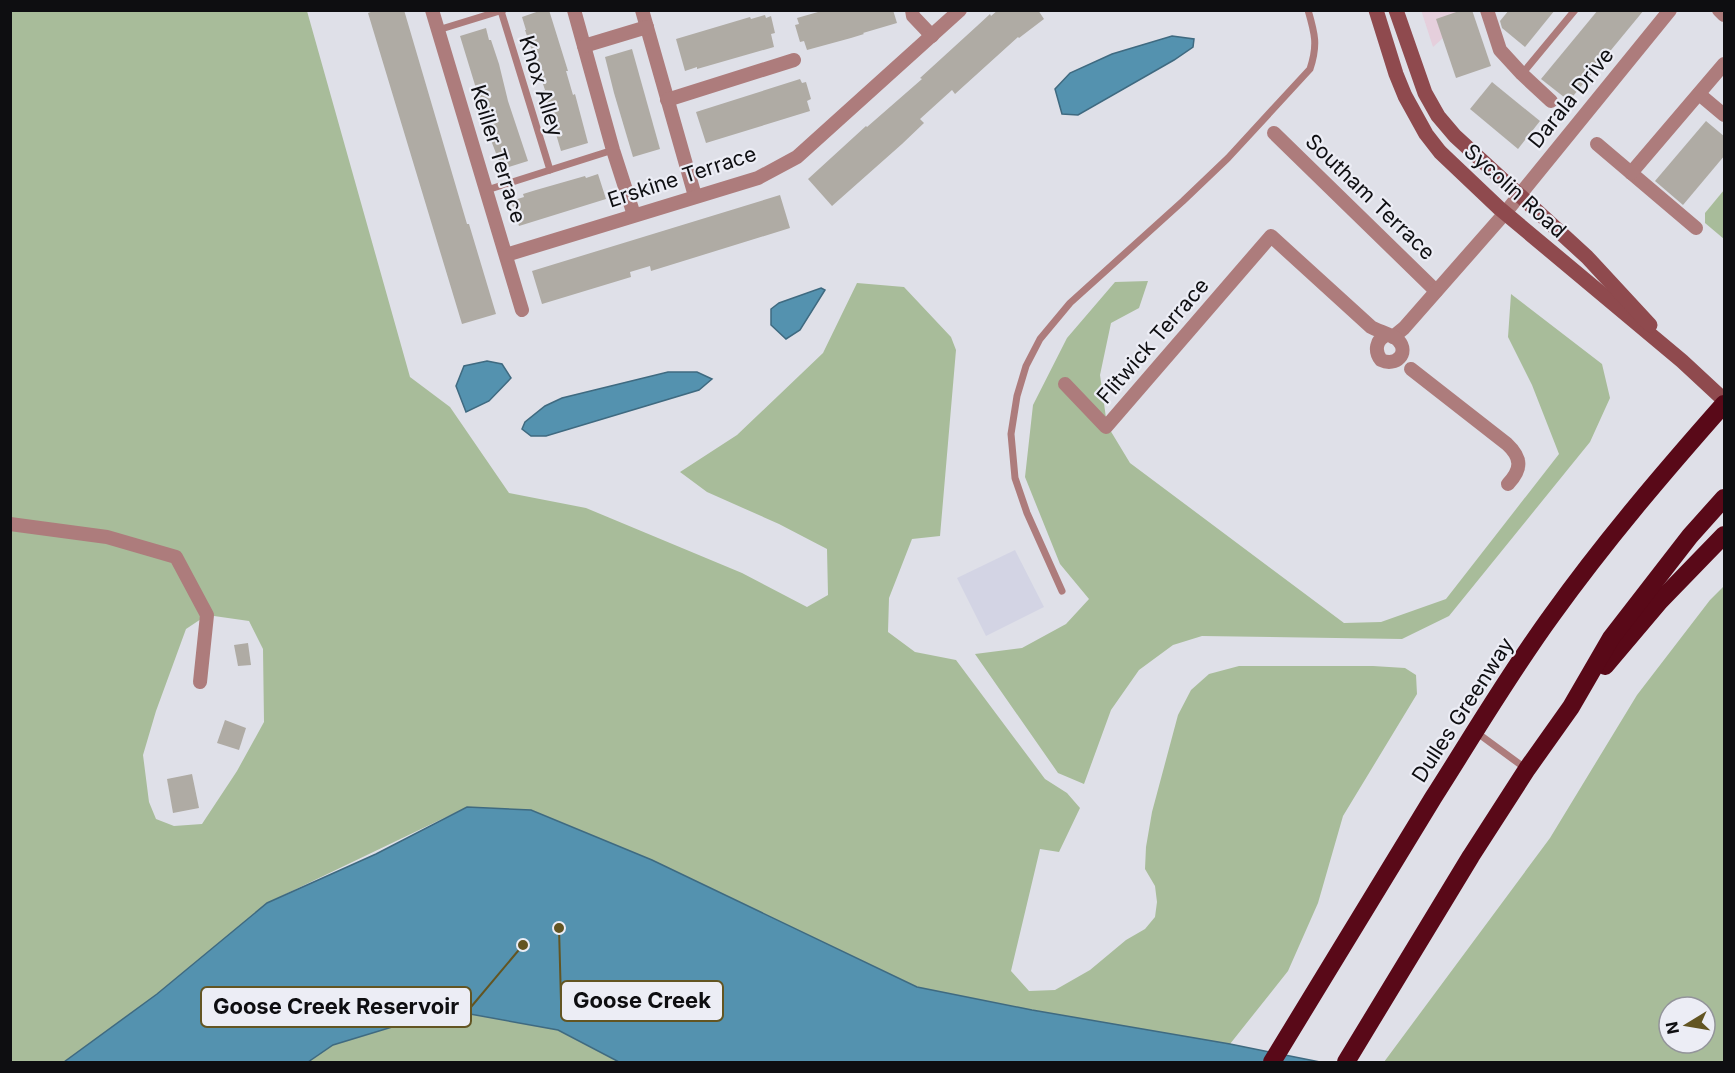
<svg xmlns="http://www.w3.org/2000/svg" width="1735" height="1073" viewBox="0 0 1735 1073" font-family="Inter,sans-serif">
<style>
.commercial{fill:#e5cfdc}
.built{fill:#d3d4e4}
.green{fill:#a8bc9a;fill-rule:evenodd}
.water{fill:#5492af;stroke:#3f6a80;stroke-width:1.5}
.building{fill:#afaba4}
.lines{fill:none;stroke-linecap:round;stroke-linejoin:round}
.lane{stroke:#ad7c7c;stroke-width:7}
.street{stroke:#ad7c7c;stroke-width:14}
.secondary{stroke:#8f4a4e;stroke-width:15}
.highway{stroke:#590918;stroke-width:18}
.labels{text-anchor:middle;stroke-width:4.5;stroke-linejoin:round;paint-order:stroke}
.street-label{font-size:21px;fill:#0e0e11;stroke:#ecedf5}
.leader{fill:none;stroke:#635522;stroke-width:2}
.callout-dot{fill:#635522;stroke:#ecedf5;stroke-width:2}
.callout{fill:#ecedf5;stroke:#635522;stroke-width:2}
.callout-label{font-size:22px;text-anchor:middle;font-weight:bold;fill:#0e0e11}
</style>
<rect width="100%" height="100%" fill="#dfe0e8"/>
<polygon class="commercial" points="1421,10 1473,11 1433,47"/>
<polygon class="built" points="1015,550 1044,607 986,636 957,578"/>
<g class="green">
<path d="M10,11h297l103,366 40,30 59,86 77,15 156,65 65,34 21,-12 -1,-46 -48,-25 -72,-32 -27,-20 57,-37 86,-82 34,-70 47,4 47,50 5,13 -16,186 -28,3 -23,59 -1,34 27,20 41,8 89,119 22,14 13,15 -21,44 -19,-3 -29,122 18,20 26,-1 35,-20 36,-30 19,-11 10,-12 2,-15 -2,-16 -10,-17 1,-22 6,-35 26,-97 13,-25 18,-16 30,-8h134l32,2 11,7 1,19 -74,122 -25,87 -30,68 -58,73 -198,-34 -115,-23 -265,-127 -121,-50 -64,-3 -200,96 -110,91 -93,68h-53zM207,615l42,6 14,28 1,73 -27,49 -35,53 -28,2 -18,-7 -7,-17 -6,-47 13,-44 30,-82z"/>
<polygon points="1724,190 1724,239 1705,223 1705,213"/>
<polygon points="1148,281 1139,308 1111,323 1100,375 1107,425 1130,463 1344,623 1381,622 1446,599 1559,454 1532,385 1508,337 1511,294 1602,364 1610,398 1590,442 1449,616 1402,639 1202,636 1173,645 1139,670 1111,710 1084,784 1058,773 975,654 1022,648 1066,624 1089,599 1060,564 1025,477 1033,405 1067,338 1115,282"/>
<path d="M1724,586v476h-340l166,-224 87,-143 73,-95zM1669,1007h36v36h-36z"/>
<polygon points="448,1010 558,1030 619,1062 308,1062 333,1045"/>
</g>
<g class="water">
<polygon points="1172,36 1194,39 1193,47 1174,60 1078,115 1062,114 1055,89 1070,73 1112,54"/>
<polygon points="821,288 825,290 800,330 786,339 771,325 771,309 779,303"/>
<polygon points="487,361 502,364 511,378 489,401 466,412 456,386 464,366"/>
<polygon points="668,372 697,372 712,379 699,390 546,436 531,436 522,429 525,422 545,406 562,398"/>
<polygon points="467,807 531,810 652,860 917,987 1032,1010 1230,1044 1320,1062 619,1062 558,1030 448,1010 333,1045 308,1062 64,1062 157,994 267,903 376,854"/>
</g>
<g class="building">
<polygon points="376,10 404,10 467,224 469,224 496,314 462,324 368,13"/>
<polygon points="542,10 549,10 568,71 566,71 573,95 575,94 588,143 561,151 543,90 545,90 525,30 526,30 522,17"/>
<polygon points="825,10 893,10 897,23 863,33 864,34 851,38 807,50 804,41 800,42 795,25 799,24 797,18"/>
<polygon points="998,10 1038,10 1044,19 1019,38 1018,37 955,94 952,90 920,119 924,123 902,144 832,206 808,179 866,126 867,127 922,79 920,78 977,26 990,14 991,16"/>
<polygon points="1462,10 1472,10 1491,66 1456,78 1436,19"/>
<polygon points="1509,10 1555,10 1525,47 1502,28 1500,21"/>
<polygon points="1598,10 1644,10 1569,101 1541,79"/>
<polygon points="765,15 766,18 771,16 775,33 771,34 774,47 697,69 697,67 685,71 676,39 750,17 751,19"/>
<polygon points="486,28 489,40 491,40 499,64 508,101 528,161 502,169 489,135 485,121 486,121 460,36"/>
<polygon points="632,49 660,149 633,157 614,93 605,57"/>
<polygon points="800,79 802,83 806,82 811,99 807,101 810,111 706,143 696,112"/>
<polygon points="1492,82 1540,121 1518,149 1470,109"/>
<polygon points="1706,121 1725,137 1725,155 1683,205 1655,181"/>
<polygon points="598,174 606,199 519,226 511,201 524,197 523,194 536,190 585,176 586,178"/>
<polygon points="780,195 790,228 651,271 650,266 630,272 631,277 542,304 532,271"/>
<polygon points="248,643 251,665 238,666 234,645"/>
<polygon points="225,720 246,728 239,750 217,743"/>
<polygon points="192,774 199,808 173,813 167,779"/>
</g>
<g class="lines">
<g class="lane">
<polyline points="501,11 550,170"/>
<polyline points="438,30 503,10"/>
<polyline points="1522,74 1575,10"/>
<polyline points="487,190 613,150"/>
<path d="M1062,591l-35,-78 -12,-35 -4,-44 6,-38 9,-30 14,-27 30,-36 113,-102 45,-43 82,-89c8,-24 5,-35 -2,-59"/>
<polyline points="1476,732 1525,768"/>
</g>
<g class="street">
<polyline points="432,10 522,310"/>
<polyline points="574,10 613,150 634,215"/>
<polyline points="642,10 695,196"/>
<polyline points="912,10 913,16 932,36"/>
<polyline points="1487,10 1500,50 1522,74 1551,101"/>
<polyline points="1719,10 1724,15"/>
<polyline points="584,46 647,27"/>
<polyline points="1699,94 1724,115"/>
<polyline points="667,100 794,60"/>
<polyline points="1274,133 1436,291"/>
<polyline points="1597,144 1696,228"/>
<polyline points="1631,173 1724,64"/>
<polyline points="506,255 758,178 797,157 960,10"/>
<polyline points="1393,337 1404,328 1505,213 1670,10"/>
<path d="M1411,369l96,75c15,14 15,25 1,40"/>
<path d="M1065,384l41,43 165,-191 100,91c7,4 22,8 27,13 12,13 -2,27 -17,20 -7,-9 -5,-21 6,-25"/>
<polyline points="10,524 107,537 176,557 207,615 200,682"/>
</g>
<g class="secondary">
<polyline points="1376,10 1396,74 1405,96 1426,134 1440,152 1499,208 1682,361 1724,400"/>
<polyline points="1396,10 1425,93 1438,116 1455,136 1587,257 1650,325"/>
</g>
<g class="highway">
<polyline points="1605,666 1660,601 1724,535"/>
<path d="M1272,1062c53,-88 107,-176 161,-264 39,-61 76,-124 119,-183 53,-74 112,-143 172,-211"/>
<polyline points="1346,1062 1471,856 1527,769 1571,707 1611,638 1690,536 1724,498"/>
</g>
</g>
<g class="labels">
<g class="street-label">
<text transform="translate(541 86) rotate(73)" y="7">Knox Alley</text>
<text transform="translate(1571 98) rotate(-51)" y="7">Darala Drive</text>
<text transform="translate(498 154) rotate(73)" y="7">Keiller Terrace</text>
<text transform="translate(682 177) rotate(-18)" y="7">Erskine Terrace</text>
<text transform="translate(1515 191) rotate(42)" y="7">Sycolin Road</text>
<text transform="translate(1370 197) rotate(44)" y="7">Southam Terrace</text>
<text transform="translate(1153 341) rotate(-49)" y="7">Flitwick Terrace</text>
<text transform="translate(1463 710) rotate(-57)" y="7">Dulles Greenway</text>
</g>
</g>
<path class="leader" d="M559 928L561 1001M523 945L471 1007"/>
<g class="callout-dot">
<circle cx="559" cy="928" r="6"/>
<circle cx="523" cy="945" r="6"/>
</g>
<g class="callout">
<rect x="561" y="981" width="162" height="40" rx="6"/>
<rect x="201" y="987" width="270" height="40" rx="6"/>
</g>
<g class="callout-label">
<text x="642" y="1008">Goose Creek</text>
<text x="336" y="1014">Goose Creek Reservoir</text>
</g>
<rect width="1735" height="1073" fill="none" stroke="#0e0e11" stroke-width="24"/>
<g transform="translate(1687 1025) rotate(259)"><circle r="28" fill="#ecedf5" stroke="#93949a" stroke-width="1.5"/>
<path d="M0-4.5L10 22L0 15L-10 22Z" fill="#635522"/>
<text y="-9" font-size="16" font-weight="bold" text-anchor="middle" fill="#0e0e11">N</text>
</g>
</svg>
